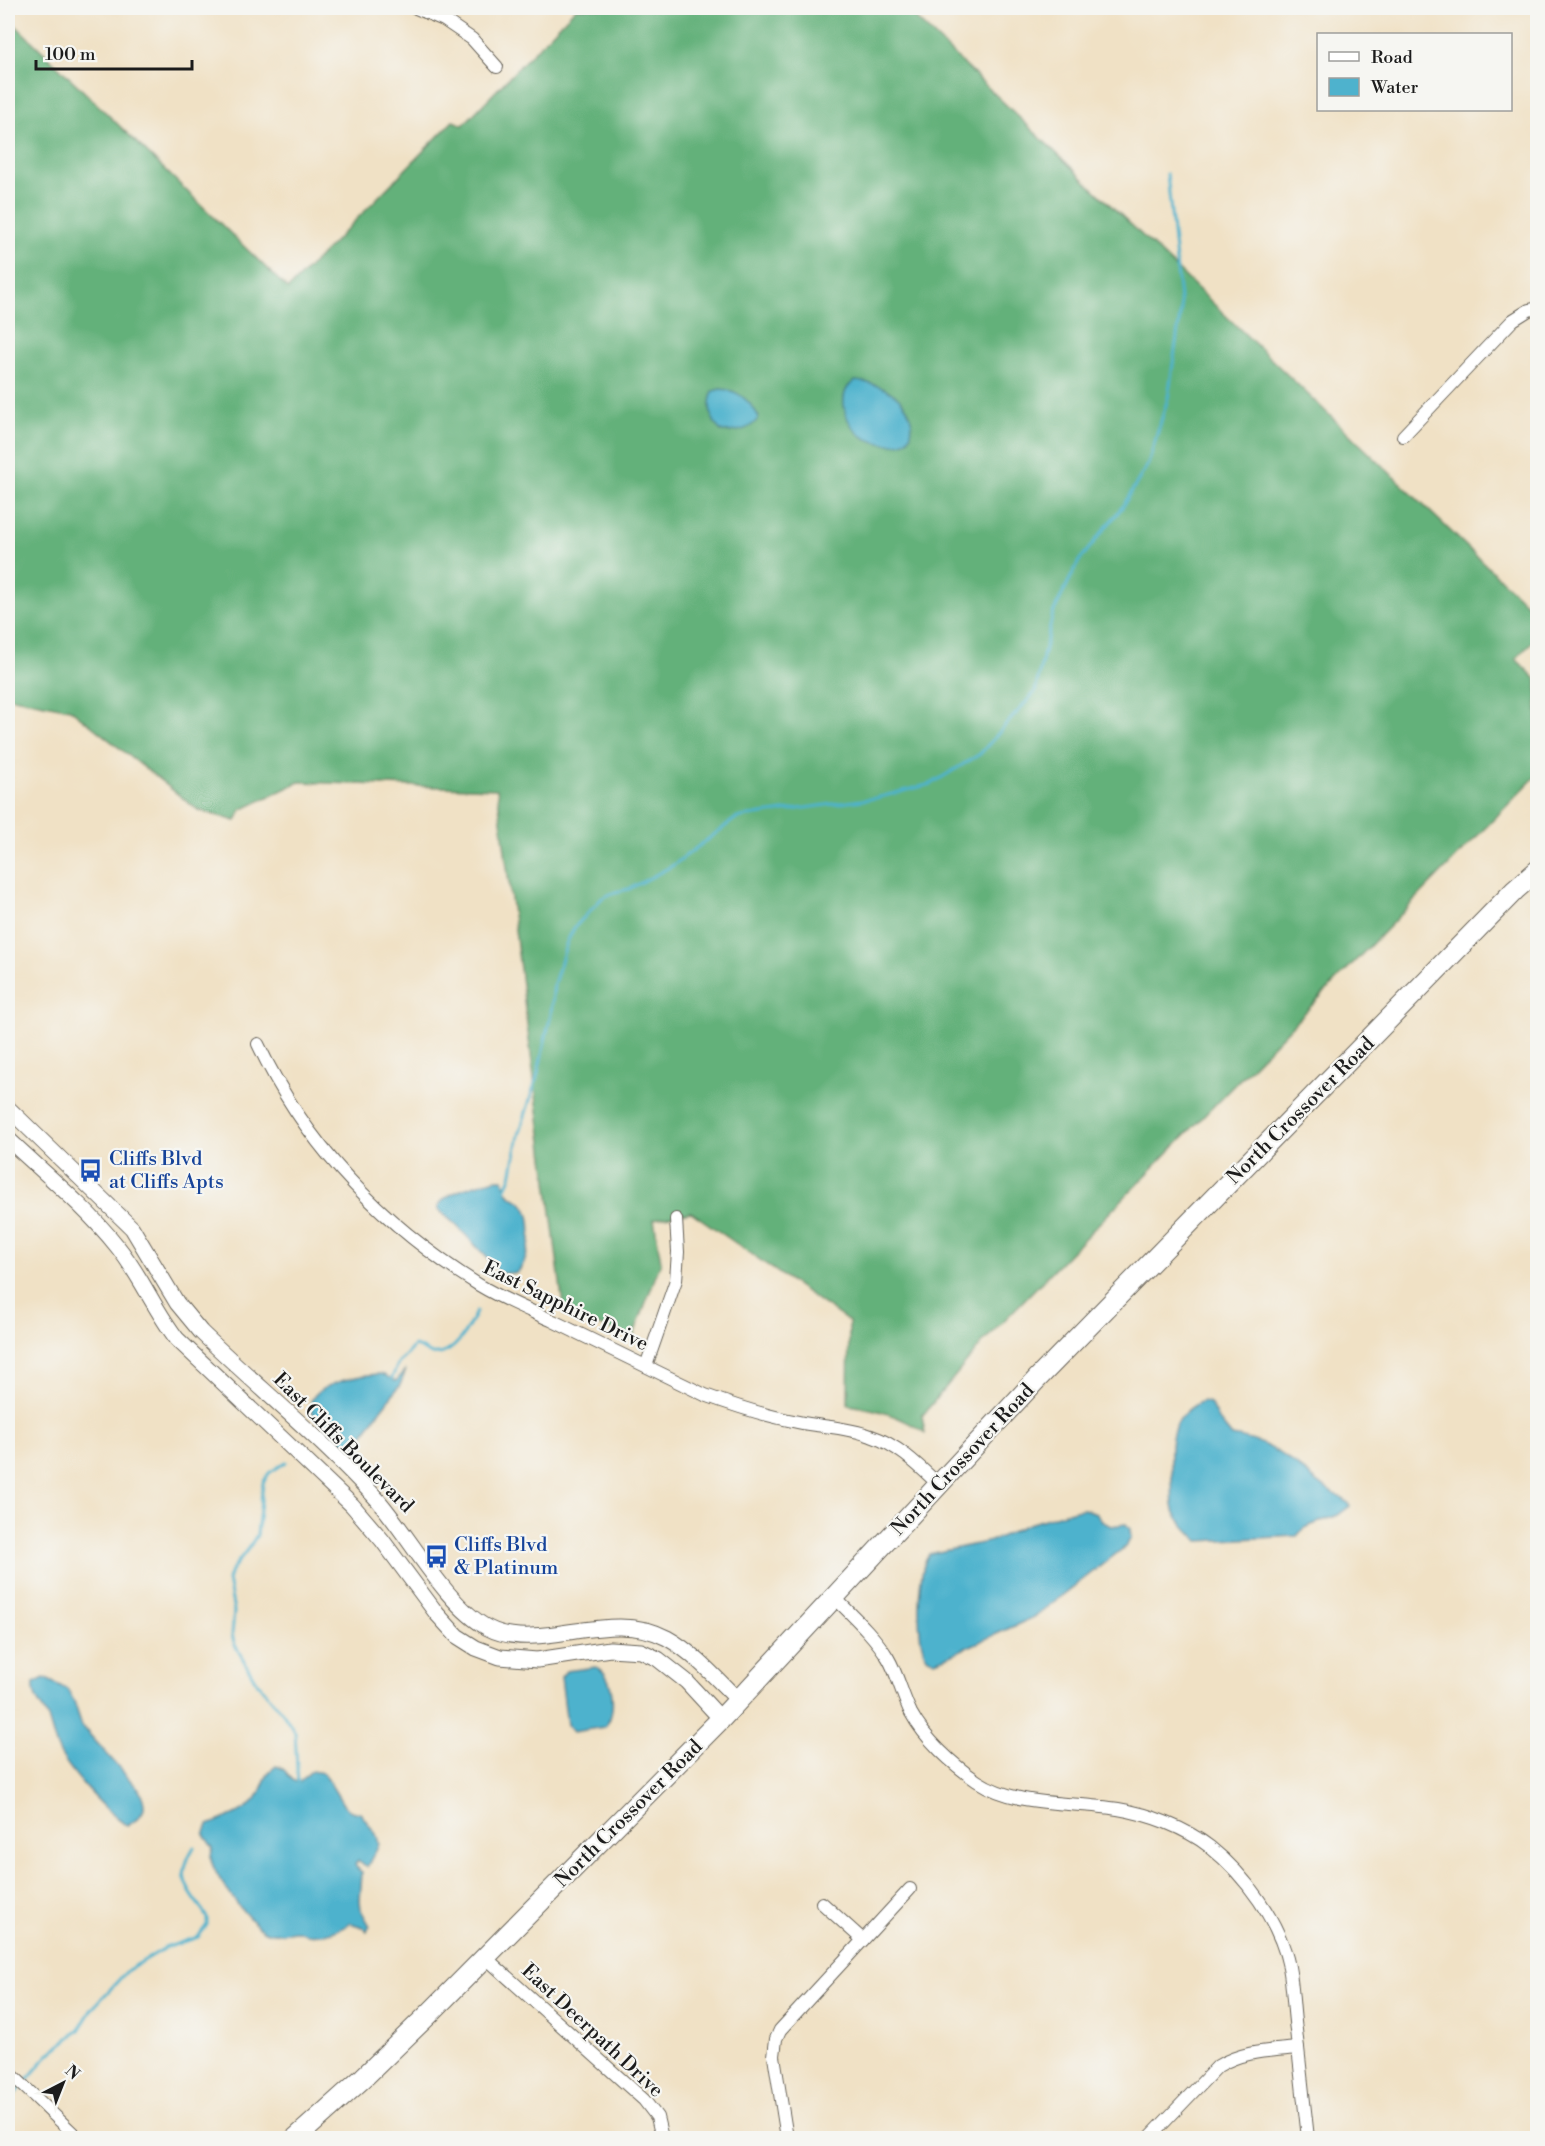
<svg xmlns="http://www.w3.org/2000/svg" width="1545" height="2146" viewBox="0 0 1545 2146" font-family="'Libre Bodoni',serif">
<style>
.forest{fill:#63b17a;stroke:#40664b;stroke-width:1.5}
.water{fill:#4eb2cd;stroke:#356774;stroke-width:1.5}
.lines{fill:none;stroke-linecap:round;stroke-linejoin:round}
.stream{stroke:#4eb2cd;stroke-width:3}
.minor-casing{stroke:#666157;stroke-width:14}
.tertiary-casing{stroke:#666157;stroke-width:17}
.primary-casing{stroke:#666157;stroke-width:22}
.minor{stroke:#fff;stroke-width:12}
.tertiary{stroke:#fff;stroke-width:15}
.primary{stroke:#fff;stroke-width:20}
.labels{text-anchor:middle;stroke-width:4.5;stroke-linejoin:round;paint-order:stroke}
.street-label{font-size:20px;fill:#1c1c1c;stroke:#f6f6f2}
.transit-label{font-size:20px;fill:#164399;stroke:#f6f6f2;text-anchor:start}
</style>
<rect width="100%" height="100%" fill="#f6f6f2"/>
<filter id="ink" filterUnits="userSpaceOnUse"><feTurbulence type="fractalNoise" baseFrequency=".0167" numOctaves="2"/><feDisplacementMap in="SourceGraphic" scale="12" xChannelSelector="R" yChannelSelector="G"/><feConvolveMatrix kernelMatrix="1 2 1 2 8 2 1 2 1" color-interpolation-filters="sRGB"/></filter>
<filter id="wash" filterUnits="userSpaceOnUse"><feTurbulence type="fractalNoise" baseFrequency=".008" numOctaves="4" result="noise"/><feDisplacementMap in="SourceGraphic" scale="24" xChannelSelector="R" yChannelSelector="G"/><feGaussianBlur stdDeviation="1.35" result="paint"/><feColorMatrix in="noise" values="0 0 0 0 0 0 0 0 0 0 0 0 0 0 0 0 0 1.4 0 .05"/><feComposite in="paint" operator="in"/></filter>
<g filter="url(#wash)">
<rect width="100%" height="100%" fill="#f0e1c5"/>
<path class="forest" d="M576,8h329l632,606v22l-21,23 21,21v95l-553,566 -62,75 3,17c-24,-17 -48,-24 -77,-28l1,-83 -158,-110 -37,7 7,43 -28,75 -69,-23 -67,-525 -198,-7 -58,28 -5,11 -38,-11 -128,-101 -62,-12v-679l280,271 165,-168 10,4z"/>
<g class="water">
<path d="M855,381c16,1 39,9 49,23 10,12 13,39 -7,40 -13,1 -29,-2 -39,-11 -14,-13 -22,-41 -3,-52z"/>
<path d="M720,389c18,0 30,12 39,28 -8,14 -23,15 -37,15 -12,-11 -15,-27 -9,-41z"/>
<path d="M496,1179h7c2,5 1,9 5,14 5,6 14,7 18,15 9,17 4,51 -9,65h-19l-4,-8 -36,-38 -20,-18c1,-16 44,-26 58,-30z"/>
<path d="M406,1370l-6,15 -22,28 -22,32 -5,3c-11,-3 -18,-12 -25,-20 -5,-5 -13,-11 -15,-18 -7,-26 52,-35 68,-36 7,0 11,5 17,7z"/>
<path d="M1202,1401l8,2 8,16 14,17c47,7 60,28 96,54 7,5 18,8 22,16l-12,9 -34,13 -7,8 -98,5c-9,-9 -18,-17 -24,-28 -4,-9 -2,-23 -3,-33 -2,-34 -6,-61 30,-79z"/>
<path d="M1084,1509l12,4 7,9 8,4 15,-2 4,5 1,9 -6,9 -91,70 -88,40 -11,4c-2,-1 -7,-3 -8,-4 -12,-14 -10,-89 2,-103l62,-13 37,-17 47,-14z"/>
<path d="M596,1667c18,5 22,50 8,60l-31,5 -6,-7 -6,-48 5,-6z"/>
<path d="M44,1678l23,11 7,12 8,25 57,64c10,18 5,26 -12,36 -22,-16 -58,-54 -70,-79 -4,-10 -6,-21 -10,-31 -6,-11 -15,-20 -13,-33z"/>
<path d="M276,1766c12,2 12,15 23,17l12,-12 13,2 20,33 7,5 9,2 16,21 3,10 -12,23 -9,-7 -3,5 7,8 -2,27 1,10 9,16 -3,5 -4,-4 -13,-4c-11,9 -30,13 -44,11 -3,-1 -6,-3 -9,-3 -11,0 -21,5 -32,0 -15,-7 -54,-58 -54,-74 0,-3 1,-6 2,-9l-9,-13 4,-10c15,-6 38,-13 48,-26 8,-11 8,-25 20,-33z"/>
</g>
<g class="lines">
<g class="stream">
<polyline points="505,1190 511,1177 519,1135 537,1077 551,1014 554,984 567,942 574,928 602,898 615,892 629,889 672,866 735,819 741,817 876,798 931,784 980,754 1035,692 1053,613 1079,561 1123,506 1148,464 1168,398 1181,309 1167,174"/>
<path d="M388,1382l3,-2 7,-16 16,-18c7,1 12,6 18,8 22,4 37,-27 44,-42"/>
<polyline points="286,1462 269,1473 263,1483 257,1535 250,1546 231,1571 228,1580 234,1611 232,1635 235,1645 255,1680 283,1713 295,1732 298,1785"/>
<path d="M25,2082l24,-28 30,-24 13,-21 36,-39 37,-22 33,-11 9,-12v-7c-17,-29 -34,-37 -13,-71"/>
<polyline points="8,2102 20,2088"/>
</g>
</g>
</g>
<g filter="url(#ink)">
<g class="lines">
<defs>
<g id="minor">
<polyline points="416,8 444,20 472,39 497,67"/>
<polyline points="1403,436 1513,320 1529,310 1538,308"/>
<path d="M258,1044c48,102 126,182 221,241 23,14 50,25 74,36 51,25 101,49 152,74 30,11 61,21 93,27 24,5 50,5 73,14 27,9 47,29 67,48"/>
<polyline points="646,1366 676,1280 678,1252 676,1219"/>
<path d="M834,1597c19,19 40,38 54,61 10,17 14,37 23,55 14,26 41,51 66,68 41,27 95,20 141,28 31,5 68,19 92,38 35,28 70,75 79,120 4,20 4,42 7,63 4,36 8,72 12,108"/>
<polyline points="822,1903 863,1940"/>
<polyline points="485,1957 644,2100 657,2117 662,2138"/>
<polyline points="8,2071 78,2138"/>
<polyline points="787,2138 774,2056 776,2039 780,2030 910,1889"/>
<path d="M1149,2138l69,-72c25,-15 51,-15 80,-18"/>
</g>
<g id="tertiary">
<path d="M8,1108l124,120 45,75 24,29c58,56 121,107 175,166 33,37 70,108 112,130 49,26 122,-21 179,10 27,15 49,40 71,62"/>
<path d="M8,1139c36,34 77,67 109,107 23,28 37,63 60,93l175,166 30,35 55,74 20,22 19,12 24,9 37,3 73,-11 31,2 17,8 28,22 35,38"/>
</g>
<polyline id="primary" points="296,2138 363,2078 428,2015 721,1719 1037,1379 1515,890 1538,870"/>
</defs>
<use href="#minor" class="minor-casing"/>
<use href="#tertiary" class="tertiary-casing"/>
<use href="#primary" class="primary-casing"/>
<use href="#minor" class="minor"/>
<use href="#tertiary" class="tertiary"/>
<use href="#primary" class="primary"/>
</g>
</g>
<defs>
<symbol id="bus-bare" viewBox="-9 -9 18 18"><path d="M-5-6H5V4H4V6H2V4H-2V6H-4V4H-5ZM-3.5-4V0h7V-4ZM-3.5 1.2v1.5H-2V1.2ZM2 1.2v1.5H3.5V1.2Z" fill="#1a4fb4" stroke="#f6f6f2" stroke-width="2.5" paint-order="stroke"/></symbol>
</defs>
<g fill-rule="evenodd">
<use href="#bus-bare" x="74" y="1154" width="33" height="33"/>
<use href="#bus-bare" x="420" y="1540" width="33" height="33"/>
</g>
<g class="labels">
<g class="street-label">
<text transform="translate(1300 1110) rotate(-45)" y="7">North Crossover Road</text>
<text transform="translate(566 1305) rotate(26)" y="7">East Sapphire Drive</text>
<text transform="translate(344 1442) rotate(45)" y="7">East Cliffs Boulevard</text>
<text transform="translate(962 1459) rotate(-47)" y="7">North Crossover Road</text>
<text transform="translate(628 1813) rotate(-45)" y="7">North Crossover Road</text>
<text transform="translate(593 2030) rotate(43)" y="7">East Deerpath Drive</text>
</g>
<g class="transit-label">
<text x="109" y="1165">Cliffs Blvd<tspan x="109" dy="23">at Cliffs Apts</tspan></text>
<text x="454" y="1551">Cliffs Blvd<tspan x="454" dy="23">&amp; Platinum</tspan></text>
</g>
</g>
<rect width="1545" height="2146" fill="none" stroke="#f6f6f2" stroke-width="30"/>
<rect x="1317" y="33" width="195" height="78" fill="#f6f6f2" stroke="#9f9f9c" stroke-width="1.5"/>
<rect x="1329" y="52" width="30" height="9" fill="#ffffff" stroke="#9f9f9c" stroke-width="1.5"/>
<text x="1371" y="63" font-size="18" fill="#1c1c1c">Road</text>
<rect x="1329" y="78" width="30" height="18" fill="#4eb2cd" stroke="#9f9f9c" stroke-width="1.5"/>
<text x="1371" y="93" font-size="18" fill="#1c1c1c">Water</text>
<g transform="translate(63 2083) rotate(42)" stroke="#f6f6f2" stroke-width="4.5" paint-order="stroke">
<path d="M0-4.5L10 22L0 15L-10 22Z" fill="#1c1c1c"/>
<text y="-9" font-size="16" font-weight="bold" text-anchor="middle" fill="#1c1c1c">N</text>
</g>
<path d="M36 60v9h156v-9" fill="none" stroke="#1c1c1c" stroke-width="3"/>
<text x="45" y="60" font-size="18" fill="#1c1c1c" stroke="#f6f6f2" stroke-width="4.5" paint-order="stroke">100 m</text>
</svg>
